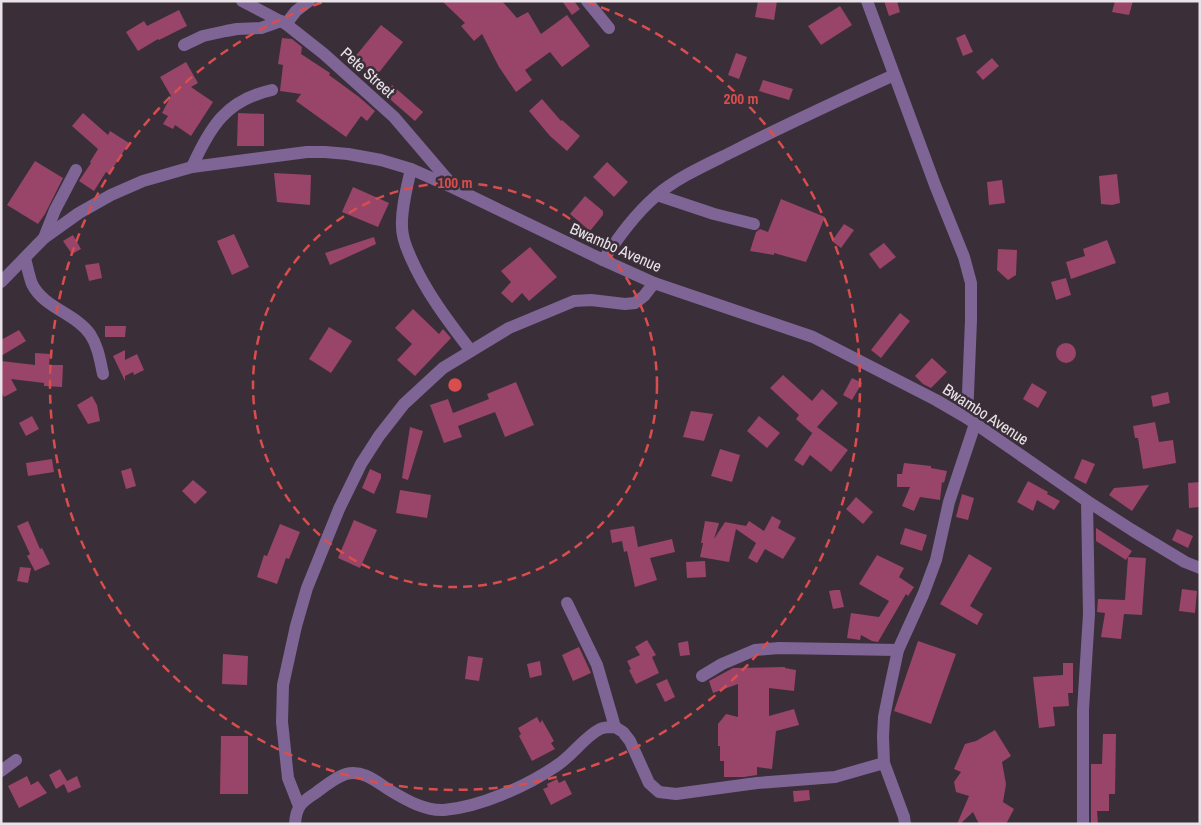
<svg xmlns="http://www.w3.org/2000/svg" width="1201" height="825" viewBox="0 0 1201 825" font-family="'Archivo Narrow',sans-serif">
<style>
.building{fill:#994469}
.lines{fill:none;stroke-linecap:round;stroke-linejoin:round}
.minor{stroke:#7f6596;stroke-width:12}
.ring{fill:none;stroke:#da4d4e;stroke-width:2.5;stroke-dasharray:9 6}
.labels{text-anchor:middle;stroke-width:5;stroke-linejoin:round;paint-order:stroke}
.street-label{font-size:16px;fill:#e9e2e8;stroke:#3a2f38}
.centre{fill:#da4d4e;stroke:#3a2f38;stroke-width:2.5}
.ring-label{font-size:15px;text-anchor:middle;font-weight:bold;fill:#da4d4e;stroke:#3a2f38;stroke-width:5;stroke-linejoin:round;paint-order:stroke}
</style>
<rect width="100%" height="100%" fill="#3a2f38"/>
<g class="building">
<polygon points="442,1 502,1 517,18 528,12 541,34 567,15 590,46 562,67 550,52 525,70 532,80 516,92 499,67 482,34 474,41 461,26 465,23"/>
<polygon points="562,1 574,1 580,9 572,15"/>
<polygon points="758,1 777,1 774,20 755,17"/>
<polygon points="884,1 897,1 900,12 889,16"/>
<polygon points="1115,1 1133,1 1129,15 1112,12"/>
<polygon points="840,6 852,25 821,45 808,26"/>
<polygon points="179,10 187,26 159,40 158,39 138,51 126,32 144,21 147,26"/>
<polygon points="381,25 403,42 377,75 354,58"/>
<polygon points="965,34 973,52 963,56 956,38"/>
<polygon points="282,38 292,39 302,47 301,54 330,73 329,75 359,97 375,111 367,121 361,116 346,137 296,101 301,94 280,91 283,65 278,64"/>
<polygon points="736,53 747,57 739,79 728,75"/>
<polygon points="992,58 999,66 983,80 976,72"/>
<polygon points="186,62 198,83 191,87 213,102 191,136 175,125 173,129 163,124 168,116 162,113 171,96 160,77"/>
<polygon points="763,80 793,89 789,100 759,91"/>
<polygon points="392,85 423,112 415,121 384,94"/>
<polygon points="542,99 561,121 562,120 580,136 567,151 550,136 529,111"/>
<polygon points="83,113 108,135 110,131 129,143 109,174 106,172 94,191 79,181 91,163 90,162 98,149 72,126"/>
<polygon points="238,113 264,114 264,146 237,146"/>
<polygon points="35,161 63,178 45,214 38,224 7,205"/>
<polygon points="607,162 628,182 614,197 593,177"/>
<polygon points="274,173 311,175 310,205 277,202"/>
<polygon points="1117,174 1120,203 1112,205 1101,204 1099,176"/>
<polygon points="1002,180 1005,203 989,205 987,182"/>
<polygon points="353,187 389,203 378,227 342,212"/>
<polygon points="585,196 603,211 603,215 590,231 570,214"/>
<polygon points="781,199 825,217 806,262 774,253 774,255 750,251 756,232 760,229 768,232"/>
<polygon points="844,224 854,230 841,248 832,241"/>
<polygon points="234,234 249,267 232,275 217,241"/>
<polygon points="73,235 81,249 72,254 63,241"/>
<polygon points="374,237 376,244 330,265 325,253"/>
<polygon points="1107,240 1116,263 1071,279 1066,262 1085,256 1083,249"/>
<polygon points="884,243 896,257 880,269 869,254"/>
<polygon points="530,247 557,277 529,301 522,293 512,303 501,293 511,282 501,271"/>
<polygon points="998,249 1017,250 1016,275 1008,280 997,270"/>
<polygon points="99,263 102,278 89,281 85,265"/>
<polygon points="1066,278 1071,295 1056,300 1051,282"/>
<polygon points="413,309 439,334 443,329 451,338 415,376 397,360 412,344 395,328"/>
<polygon points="900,313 910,321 881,358 871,350"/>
<polygon points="105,326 126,326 125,337 105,337"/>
<polygon points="329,327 352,341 331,373 309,359"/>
<polygon points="19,330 26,341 1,356 1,340"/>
<circle cx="1066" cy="353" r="10"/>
<polygon points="125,350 125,360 137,354 144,370 134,375 133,372 125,376 125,381 113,356"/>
<polygon points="35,353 50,354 49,365 63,365 62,387 44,386 44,383 11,379 17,390 4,397 1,391 1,361 35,365"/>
<polygon points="932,358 947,372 931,388 923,384 915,376"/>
<polygon points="783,375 812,401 822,389 838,403 817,427 848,450 831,472 810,455 803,466 794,460 813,432 812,433 796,419 799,415 770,388"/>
<polygon points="852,378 862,383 852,400 843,395"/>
<polygon points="516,382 534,425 505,437 495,412 458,426 462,437 444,443 430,405 448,399 453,413 489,399 487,394"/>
<polygon points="1032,383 1047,392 1038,408 1023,399"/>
<polygon points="1168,392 1170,403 1153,407 1151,396"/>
<polygon points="92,396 97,405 100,421 88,424 77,405"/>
<polygon points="691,411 713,414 704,441 683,437"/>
<polygon points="32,416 39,429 26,436 19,423"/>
<polygon points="759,416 780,433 767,448 747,431"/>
<polygon points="1155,422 1159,442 1173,440 1176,463 1143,469 1138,438 1135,438 1133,426"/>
<polygon points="410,427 423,431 408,480 402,478"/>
<polygon points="720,449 740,455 732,482 711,476"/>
<polygon points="52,459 54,472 28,476 26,463"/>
<polygon points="1082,459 1095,464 1086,484 1074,478"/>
<polygon points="904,463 931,466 931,468 947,471 944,483 942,482 940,500 920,497 914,511 902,506 910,487 897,487 897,474 902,474"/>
<polygon points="131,468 136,486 126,489 121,471"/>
<polygon points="370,469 381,474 381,478 374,494 362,488"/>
<polygon points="193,480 207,492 195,504 182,491"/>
<polygon points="1028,481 1048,492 1047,494 1060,501 1054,510 1037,500 1033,511 1017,502"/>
<polygon points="1200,482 1200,507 1189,508 1188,483"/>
<polygon points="1149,485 1132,511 1109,495 1114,488"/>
<polygon points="400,490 431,495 427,518 396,513"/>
<polygon points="962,494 974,498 968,520 956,517"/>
<polygon points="856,497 873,512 863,524 846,509"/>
<polygon points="772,516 781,521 778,528 796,538 783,559 765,549 757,563 748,558 756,543 736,529 729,562 700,557 703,543 701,543 705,521 719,523 714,539 725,522 746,526 749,521 764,531"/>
<polygon points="354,520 377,530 360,568 338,558"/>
<polygon points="28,521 40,549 42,548 50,564 35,571 27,556 30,554 17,526"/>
<polygon points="280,524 300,532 289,559 286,558 277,584 257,577 264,555 267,556"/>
<polygon points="634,526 638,547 672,539 675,552 650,558 657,580 635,587 627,551 624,552 622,541 612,543 610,530"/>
<polygon points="905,528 927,535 922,551 900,544"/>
<polygon points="1096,528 1132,551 1126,560 1096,541"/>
<polygon points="1177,529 1193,536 1188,548 1172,540"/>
<polygon points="969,554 992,568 970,606 983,614 977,625 940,604"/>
<polygon points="877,555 904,568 899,577 914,587 908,596 906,594 878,642 872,641 861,635 860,640 847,638 851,613 879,617 889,601 859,584"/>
<polygon points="1128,557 1146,558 1142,615 1124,614 1121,639 1101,637 1105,613 1097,612 1098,599 1125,600"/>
<polygon points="705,561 706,577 687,578 686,562"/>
<polygon points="20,567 31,568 28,583 17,581"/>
<polygon points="1182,589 1197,591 1195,613 1179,611"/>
<polygon points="835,590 840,590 844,607 833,609 829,591"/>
<polygon points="647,640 656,655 652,657 659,673 636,684 629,670 631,669 627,661 640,655 635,647"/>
<polygon points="688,641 690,655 680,656 678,643"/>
<polygon points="918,641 956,654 931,724 894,711"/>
<polygon points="579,647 591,673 573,681 562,655"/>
<polygon points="223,654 248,656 247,685 222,684"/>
<polygon points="468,656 483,658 479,681 465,679"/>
<polygon points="540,661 542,675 530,678 527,664"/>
<polygon points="1063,663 1073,663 1073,693 1068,693 1069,706 1053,707 1055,726 1039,728 1033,677 1063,675"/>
<polygon points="785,667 785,668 796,670 794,691 769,688 769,716 794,709 799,725 776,731 772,769 757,767 757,775 744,777 724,777 724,761 720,761 720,746 718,746 718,724 726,714 738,717 738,684 713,693 709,681 733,668"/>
<polygon points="667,679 675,697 665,702 656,684"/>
<polygon points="537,717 540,723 542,720 554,741 551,743 555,749 532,761 519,736 521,734 518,728"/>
<polygon points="995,730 1011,756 1002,762 1006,784 1003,802 1014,809 1006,824 979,824 973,812 960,824 957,824 969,796 956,792 954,782 961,772 954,769 965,744 976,741"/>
<polygon points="1103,734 1116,734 1115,794 1109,794 1109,811 1097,811 1098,824 1091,824 1091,764 1102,764"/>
<polygon points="221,736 248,736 248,794 220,794"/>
<polygon points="60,769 67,781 77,776 81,787 68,793 64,784 56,789 49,775"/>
<polygon points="27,776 31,785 38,781 47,793 19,808 8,786"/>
<polygon points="557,779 559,783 565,780 572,794 551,805 543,789 548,787 547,784"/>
<polygon points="809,790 810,800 794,802 793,791"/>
</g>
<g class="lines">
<g class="minor">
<polyline points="242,1 286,24 324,54 394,117 453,186"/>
<polyline points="587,1 609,28"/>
<polyline points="867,1 935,185 964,257 971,283 971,320 967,418"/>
<polyline points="286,24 296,11 309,1"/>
<polyline points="184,45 203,36 226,31 237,29 261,28 281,21"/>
<path d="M192,167c18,-40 34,-67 80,-77"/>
<path d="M411,169c-4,18 -10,40 -9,58 0,10 4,20 8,29 15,35 38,65 61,95"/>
<polyline points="657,195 714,214 754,224"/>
<polyline points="44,238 55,210 76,170"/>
<path d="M25,258c2,8 4,18 7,26 12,24 43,29 58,50 8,12 10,26 13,40"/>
<path d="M603,260c15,-22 32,-46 53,-64 20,-18 52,-32 76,-44 53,-27 107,-52 162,-77"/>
<polyline points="1,282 44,238 79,213 111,195 143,181 192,167 307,152 325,152 348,154 381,160 411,169 454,188 603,260 654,283 813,337 936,400 967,418 1087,501 1132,530 1185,562 1200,568"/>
<polyline points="567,603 597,665 615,727"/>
<polyline points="702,676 722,664 755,650 779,648 898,650"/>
<polyline points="1,771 16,760"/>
<polyline points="299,806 288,778 282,722 283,685 296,626 307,588 339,509 361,464 379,436 404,404 443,368 509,328 574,301 591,300 625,304 635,303 644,296 654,283"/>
<path d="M295,824c1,-19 8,-23 22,-32 9,-7 19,-15 29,-18 17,-5 32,9 45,17 15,9 34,20 53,19 36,-3 83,-24 112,-44 15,-9 28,-29 44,-37 4,-2 10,-2 15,-2l8,5 7,9 19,42 10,9 17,2 81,-11 78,-6 49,-14"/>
<polyline points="905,824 904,817 884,763 883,737 884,717 889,692 898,650 923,595 936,560 949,502 975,424"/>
<polyline points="1083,824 1083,710 1089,614 1087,501"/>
</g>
</g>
<g class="ring">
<circle cx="455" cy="385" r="202"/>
<path d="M587 2A405 405 0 1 1 323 2"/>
</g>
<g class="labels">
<g class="street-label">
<text transform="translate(368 72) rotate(42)" y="6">Pete Street</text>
<text transform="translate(616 247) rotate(24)" y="6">Bwambo Avenue</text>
<text transform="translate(986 414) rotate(33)" y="6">Bwambo Avenue</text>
</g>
</g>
<circle cx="455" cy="385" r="8" class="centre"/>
<g class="ring-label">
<text x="741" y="104">200 m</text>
<text x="455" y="188">100 m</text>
</g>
<rect width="1201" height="825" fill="none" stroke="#e9e2e8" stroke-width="5"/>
</svg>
